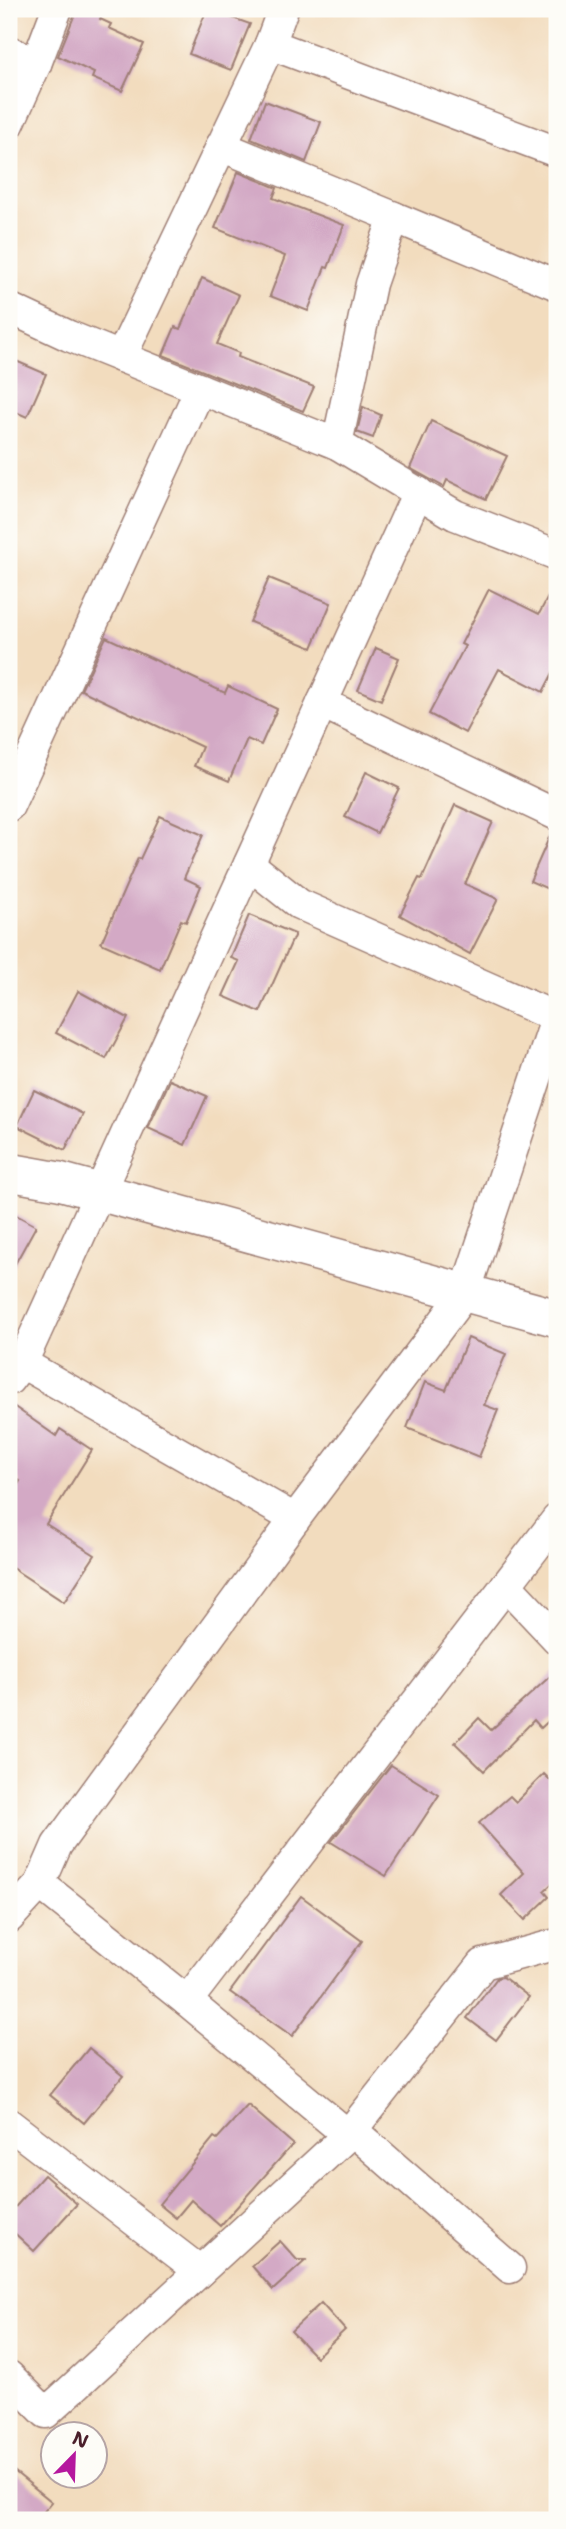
<svg xmlns="http://www.w3.org/2000/svg" width="566" height="2529" viewBox="0 0 566 2529" font-family="'Shantell Sans',sans-serif">
<style>
.building{fill:#d3a9c5}
.lines{fill:none;stroke-linecap:round;stroke-linejoin:round}
.minor-casing{stroke:#9e7e74;stroke-width:33}
.tertiary-casing{stroke:#9e7e74;stroke-width:40}
.minor{stroke:#fff;stroke-width:30}
.tertiary{stroke:#fff;stroke-width:37}
</style>
<rect width="100%" height="100%" fill="#fdfcf7"/>
<filter id="ink" filterUnits="userSpaceOnUse"><feTurbulence type="fractalNoise" baseFrequency=".0143" numOctaves="2"/><feDisplacementMap in="SourceGraphic" scale="14" xChannelSelector="R" yChannelSelector="G"/><feConvolveMatrix kernelMatrix="1 2 1 2 8 2 1 2 1" color-interpolation-filters="sRGB"/></filter>
<filter id="wash" filterUnits="userSpaceOnUse"><feTurbulence type="fractalNoise" baseFrequency=".00686" numOctaves="4" result="noise"/><feDisplacementMap in="SourceGraphic" scale="28" xChannelSelector="R" yChannelSelector="G"/><feGaussianBlur stdDeviation="1.57" result="paint"/><feColorMatrix in="noise" values="0 0 0 0 0 0 0 0 0 0 0 0 0 0 0 0 0 1.4 0 .05"/><feComposite in="paint" operator="in"/></filter>
<g filter="url(#wash)">
<rect width="100%" height="100%" fill="#f2dcbe"/>
<g id="blocks">
<g class="building">
<polygon points="77,9 104,9 100,19 111,24 109,28 144,44 122,91 92,78 94,73 58,56"/>
<polygon points="207,9 250,24 231,70 189,54"/>
<polygon points="265,101 321,122 306,162 251,139"/>
<polygon points="238,172 277,188 273,198 344,225 328,268 325,267 308,311 270,296 285,256 215,228"/>
<polygon points="202,278 239,295 217,344 239,353 238,357 314,387 303,411 163,355 175,327 180,329"/>
<polygon points="9,358 46,374 27,417 9,409"/>
<polygon points="363,407 381,415 373,438 357,432"/>
<polygon points="431,421 507,456 486,499 447,480 444,487 410,468"/>
<polygon points="269,578 331,603 312,648 250,622"/>
<polygon points="557,580 557,665 543,692 499,669 465,733 429,714 465,646 461,644 489,589 539,614"/>
<polygon points="106,637 225,693 228,686 277,709 261,745 247,739 229,781 194,766 202,747 81,690"/>
<polygon points="376,648 399,658 381,700 358,690"/>
<polygon points="366,772 399,788 377,833 345,817"/>
<polygon points="455,805 493,822 465,884 498,899 470,954 400,915 419,878 422,879"/>
<polygon points="160,816 203,835 184,878 201,886 186,922 181,920 160,969 101,943 138,858 140,859"/>
<polygon points="552,831 557,832 557,893 530,881"/>
<polygon points="249,915 295,934 260,1012 223,996 239,961 231,958"/>
<polygon points="78,991 128,1018 106,1059 56,1033"/>
<polygon points="170,1080 207,1096 185,1145 148,1128"/>
<polygon points="34,1090 83,1114 65,1150 17,1126"/>
<polygon points="9,1211 36,1226 9,1275"/>
<polygon points="468,1338 506,1354 484,1405 498,1410 479,1457 407,1428 425,1382 446,1390"/>
<polygon points="9,1403 56,1436 60,1429 92,1450 46,1524 95,1555 64,1602 9,1566 9,1499 20,1481 9,1473"/>
<polygon points="557,1670 557,1713 541,1728 534,1720 484,1771 455,1743 479,1718 491,1730"/>
<polygon points="391,1765 439,1795 386,1876 331,1842"/>
<polygon points="544,1774 557,1787 557,1879 544,1891 549,1897 525,1920 501,1895 524,1873 479,1823 510,1796 516,1802"/>
<polygon points="301,1896 362,1941 292,2036 230,1992"/>
<polygon points="503,1977 529,1997 496,2040 467,2018 497,1978"/>
<polygon points="89,2048 123,2076 84,2123 50,2095"/>
<polygon points="248,2105 293,2144 220,2226 191,2200 176,2218 159,2204 214,2137 217,2139"/>
<polygon points="44,2175 77,2204 34,2251 9,2228 9,2214"/>
<polygon points="280,2241 297,2260 306,2260 273,2290 252,2266"/>
<polygon points="321,2303 345,2330 316,2357 291,2331"/>
<polygon points="9,2467 52,2502 37,2520 9,2520"/>
</g>
</g>
</g>
<g filter="url(#ink)">
<use href="#blocks" fill-opacity="0" stroke="#9e7e74" stroke-width="2"/>
<g class="lines">
<defs>
<g id="minor">
<polyline points="270,44 283,9"/>
<polyline points="9,51 36,64"/>
<polyline points="9,124 36,64 57,9"/>
<polyline points="221,146 394,217 371,284 337,444"/>
<polyline points="394,217 557,285"/>
<polyline points="9,308 69,336 337,444 455,515 557,555"/>
<polyline points="121,357 270,44 557,152"/>
<polyline points="322,703 557,815"/>
<polyline points="9,806 200,389"/>
<polyline points="249,864 299,904 557,1018"/>
<polyline points="22,1363 295,1519"/>
<polyline points="9,1380 22,1363 418,492"/>
<polyline points="506,1585 557,1639"/>
<polyline points="40,1884 187,2001 348,2135"/>
<polyline points="9,1918 40,1884 57,1845 295,1519 465,1293 556,1019"/>
<polyline points="187,2001 557,1519"/>
<polyline points="9,2124 200,2271"/>
<polyline points="352,2130 510,2268"/>
<polyline points="9,2376 46,2413 348,2135 483,1964 557,1944"/>
</g>
<polyline id="tertiary" points="9,1172 59,1181 557,1318"/>
</defs>
<use href="#minor" class="minor-casing"/>
<use href="#tertiary" class="tertiary-casing"/>
<use href="#minor" class="minor"/>
<use href="#tertiary" class="tertiary"/>
</g>
</g>
<rect width="566" height="2529" fill="none" stroke="#fdfcf7" stroke-width="35"/>
<g transform="translate(74 2455) rotate(23)"><circle r="33" fill="#fdfcf7" stroke="#b5a4a5" stroke-width="2"/>
<path d="M0-5L12 26L0 18L-12 26Z" fill="#b5179e"/>
<text y="-10" font-size="19" font-weight="bold" text-anchor="middle" fill="#4a1f2b">N</text>
</g>
</svg>
